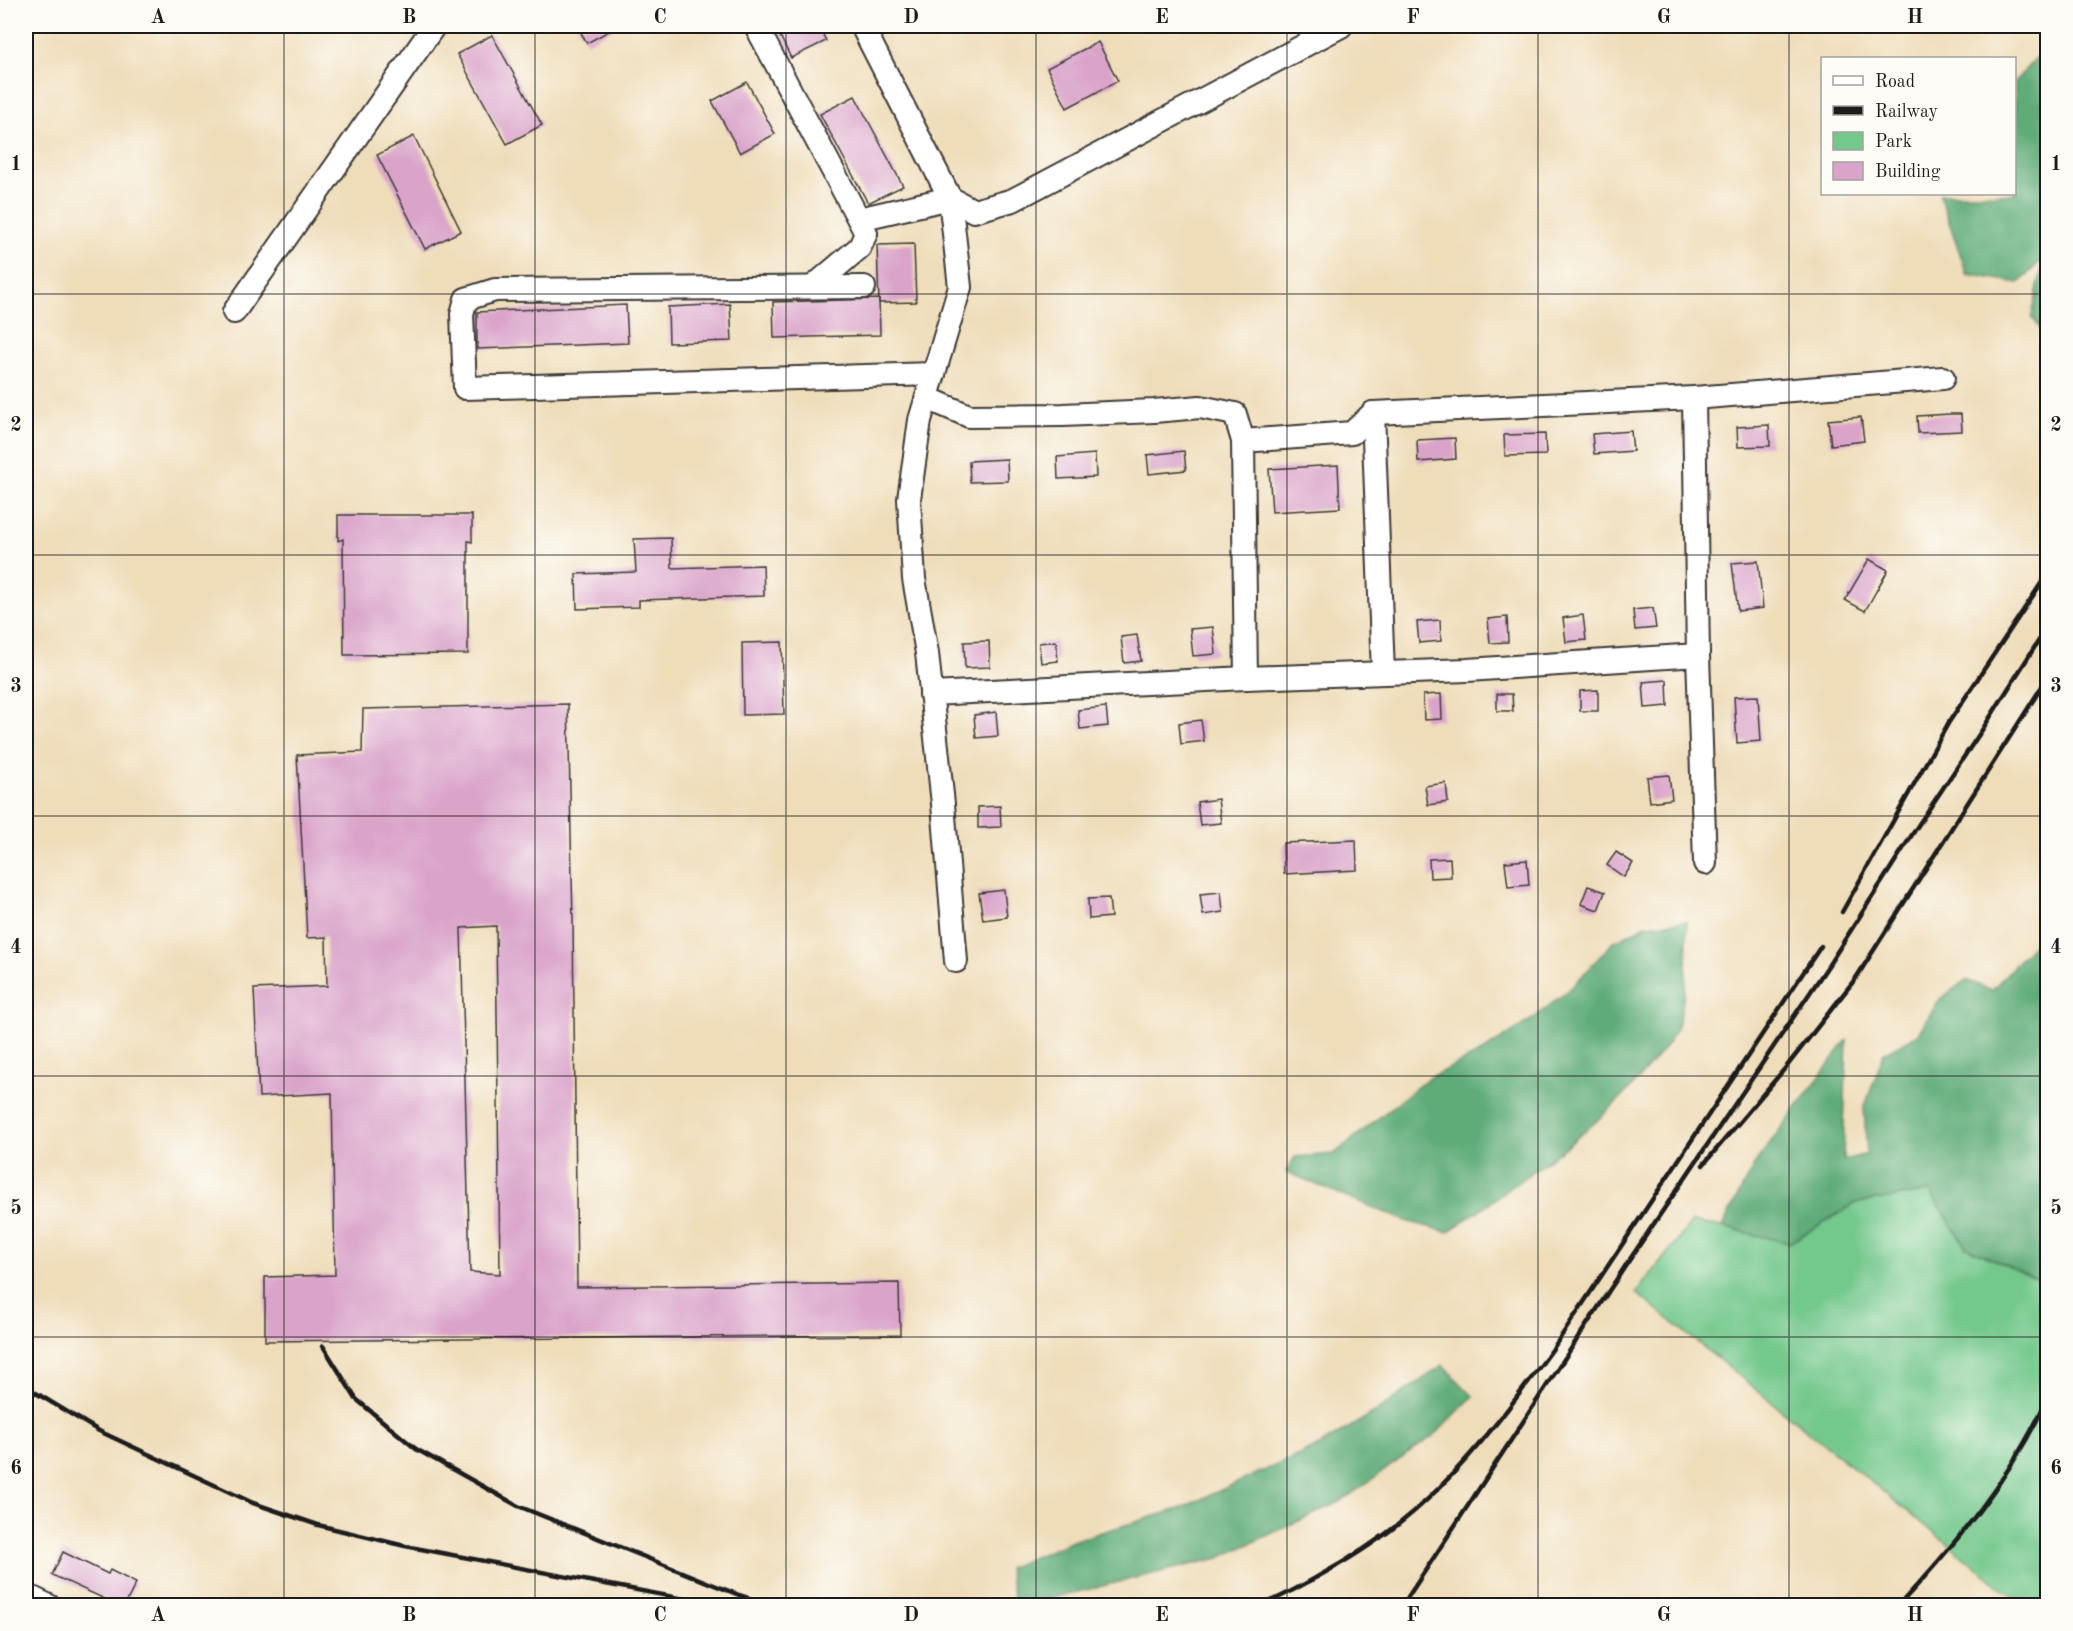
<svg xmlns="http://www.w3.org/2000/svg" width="2073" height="1631" viewBox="0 0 2073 1631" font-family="'Old Standard TT',serif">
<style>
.green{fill:#73c88c;stroke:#487254;stroke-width:1.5}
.forest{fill:#5eac78;stroke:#3d644a;stroke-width:1.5}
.building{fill:#daa4ca;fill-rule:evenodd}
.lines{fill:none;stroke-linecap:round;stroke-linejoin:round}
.minor-casing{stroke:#3c3934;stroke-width:26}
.minor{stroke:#fff;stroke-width:22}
.rail{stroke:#1c1c1c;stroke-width:4.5}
.grid{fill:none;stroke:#1c1c1c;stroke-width:1.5;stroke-opacity:0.55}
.neatline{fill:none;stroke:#1c1c1c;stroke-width:2}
.grid-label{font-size:20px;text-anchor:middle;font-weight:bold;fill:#1c1c1c}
</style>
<rect width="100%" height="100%" fill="#fdfcf7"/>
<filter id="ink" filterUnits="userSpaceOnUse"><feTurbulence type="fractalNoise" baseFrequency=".0167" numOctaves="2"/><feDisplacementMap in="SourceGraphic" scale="12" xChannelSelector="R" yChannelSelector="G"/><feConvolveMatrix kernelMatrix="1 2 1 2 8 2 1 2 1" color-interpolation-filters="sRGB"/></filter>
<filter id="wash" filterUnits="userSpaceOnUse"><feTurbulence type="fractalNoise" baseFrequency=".008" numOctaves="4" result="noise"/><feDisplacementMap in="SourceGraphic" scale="24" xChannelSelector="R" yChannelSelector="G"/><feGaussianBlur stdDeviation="1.35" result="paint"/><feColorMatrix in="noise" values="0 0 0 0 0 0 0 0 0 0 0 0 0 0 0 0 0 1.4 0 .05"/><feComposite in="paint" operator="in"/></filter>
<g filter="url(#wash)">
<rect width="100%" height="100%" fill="#efddba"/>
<polygon class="green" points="1930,1191 1966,1247 2047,1284 2047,1605 2024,1605 1636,1293 1692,1222 1722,1227 1789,1243 1856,1203"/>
<g class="forest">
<polygon points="2047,46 2047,340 2032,316 2044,258 2019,283 1967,274 1940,196 1940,194 2014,194 2015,81"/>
<polygon points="2047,902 2047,1284 1966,1247 1930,1191 1856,1203 1789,1243 1722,1227 1755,1163 1847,1040 1843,1160 1867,1154 1864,1109 1884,1053 1917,1035 1940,999 1966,980 1992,990 2038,939"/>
<path d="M1687,921c-1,39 2,76 -13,112 -5,11 -15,21 -22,30 -56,70 -132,118 -204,169l-42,-11 -120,-49 9,-15 39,-3 93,-75 53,-26 54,-35 38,-31 41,-45 33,-17z"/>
<polygon points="1443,1365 1473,1396 1437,1433 1340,1502 1219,1558 1023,1605 1015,1605 1008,1568 1075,1540 1179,1509 1321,1445 1378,1410"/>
</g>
<g id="blocks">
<g class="building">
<polygon points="577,26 618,26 587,43"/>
<polygon points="775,26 819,26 826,41 791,58"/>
<polygon points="492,35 542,125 507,144 457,54"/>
<polygon points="1098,42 1118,81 1067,108 1047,68"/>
<polygon points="747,82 775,134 740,153 712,101"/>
<polygon points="855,96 903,186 868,203 820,114"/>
<polygon points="414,136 461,231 425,249 377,155"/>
<polygon points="914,244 916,302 879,303 877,245"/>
<polygon points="879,299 880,335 774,338 773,302"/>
<polygon points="730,304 732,341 669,343 668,307"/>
<polygon points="626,305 628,343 477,349 477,312"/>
<polygon points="1950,414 1961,414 1962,431 1918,433 1917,416"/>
<polygon points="1861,417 1864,441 1831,445 1828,420"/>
<polygon points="1769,425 1770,446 1738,447 1737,427"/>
<polygon points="1631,431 1633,451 1594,454 1592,434"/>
<polygon points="1545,434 1546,455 1505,456 1504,435"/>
<polygon points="1455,438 1456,459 1418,462 1417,440"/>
<polygon points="1184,451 1186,470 1149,474 1147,455"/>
<polygon points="1095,454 1096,477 1058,479 1057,457"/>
<polygon points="1007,459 1008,481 970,482 969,461"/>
<polygon points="1338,465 1340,508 1272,512 1269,469"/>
<polygon points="338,515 472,515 472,542 468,541 468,654 344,655 343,539 338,541"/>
<polygon points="671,538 672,568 763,565 764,596 639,600 639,607 577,609 576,574 636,572 634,539"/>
<polygon points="1869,559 1888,570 1865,611 1845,600"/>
<polygon points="1758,561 1763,608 1738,611 1732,563"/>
<polygon points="1653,608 1656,628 1635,630 1633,610"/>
<polygon points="1583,615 1586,640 1566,642 1563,618"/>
<polygon points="1507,617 1508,642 1490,643 1488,619"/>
<polygon points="1440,620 1441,641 1419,643 1417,622"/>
<polygon points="1213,627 1216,654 1193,656 1190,629"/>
<polygon points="1137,635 1141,661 1124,663 1121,637"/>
<polygon points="989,641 990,667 965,668 964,642"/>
<polygon points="1056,641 1058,661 1041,663 1039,643"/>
<polygon points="782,642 784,714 743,715 742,643"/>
<polygon points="1667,680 1668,706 1645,708 1643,682"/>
<polygon points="1598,690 1598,711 1580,711 1580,691"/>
<polygon points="1441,694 1442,719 1424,720 1423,695"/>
<polygon points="1497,694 1512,694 1513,711 1497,711"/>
<polygon points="1758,696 1761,741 1737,743 1734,697"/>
<path d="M568,704l5,217 4,366 322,-4 1,52 -635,6v-64l70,-2 -3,-182 -73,4 -5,-108 73,-3 -1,-49 -19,1 -10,-183 65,-3 1,-43zM496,926l4,348 -30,-2 -9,-344z"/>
<polygon points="1106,707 1108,726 1080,729 1078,710"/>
<polygon points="996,712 998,736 976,738 974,715"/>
<polygon points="1201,720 1204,741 1181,744 1179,723"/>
<polygon points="1669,775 1672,799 1650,802 1647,777"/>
<polygon points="1446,783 1448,802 1428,805 1425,786"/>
<polygon points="1218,799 1221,823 1200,825 1197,802"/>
<polygon points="1000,806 1001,827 978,828 978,807"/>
<polygon points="1356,840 1357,870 1284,874 1283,843"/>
<polygon points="1616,852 1633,863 1624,877 1607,865"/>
<polygon points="1450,858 1451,877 1430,878 1429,859"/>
<polygon points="1527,860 1529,885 1508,887 1505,862"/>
<polygon points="1588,886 1605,892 1598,910 1581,904"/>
<polygon points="1004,890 1007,917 983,920 979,893"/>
<polygon points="1221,892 1223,912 1203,915 1200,894"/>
<polygon points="1109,898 1111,917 1089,919 1088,899"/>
<polygon points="63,1552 108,1574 110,1570 136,1583 125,1605 118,1605 52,1575"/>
</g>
</g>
</g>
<g filter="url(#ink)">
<use href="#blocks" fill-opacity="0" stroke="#3c3934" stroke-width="1.5"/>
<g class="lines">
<defs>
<g id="minor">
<polyline points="756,26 866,233 860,247 813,287"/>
<polyline points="862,26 950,198 960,287 920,420 909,499 914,579 927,653 943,804 956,961"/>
<polyline points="859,219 950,198 974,211 1013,200 1341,26"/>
<polyline points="864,287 495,290 466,299 462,314 465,388 934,374"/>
<polyline points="234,312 434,26"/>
<polyline points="927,398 969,416 1063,415 1154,411 1200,407 1235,414 1243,441 1352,433 1373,413 1694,398 1943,378"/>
<polyline points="1694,398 1698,655 1705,863"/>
<polyline points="1373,413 1383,673"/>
<polyline points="1243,441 1246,678"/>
<polyline points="931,694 1246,678 1467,670 1698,655"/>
<polyline points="26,1595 49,1606"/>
</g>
</defs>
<use href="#minor" class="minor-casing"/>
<use href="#minor" class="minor"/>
<g class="rail">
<polyline points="1842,912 1949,722 2048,573"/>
<polyline points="1703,1165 1787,1066 1856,978 2048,677"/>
<polyline points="323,1346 356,1399 416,1449 518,1506 739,1595 773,1606"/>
<polyline points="26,1387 99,1431 253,1503 318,1525 405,1546 721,1606"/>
<path d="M1260,1606c20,-8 39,-19 57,-29 44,-24 87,-53 122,-89 42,-42 78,-90 113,-138l269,-404"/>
<polyline points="1402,1606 1624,1268 1828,966 1917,827 1982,730 2048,626"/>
<path d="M1898,1606c58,-62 115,-131 150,-209"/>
</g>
</g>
</g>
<path class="grid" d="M284,26v1580M535,26v1580M786,26v1580M1036,26v1580M1287,26v1580M1538,26v1580M1789,26v1580M26,294h2022M26,555h2022M26,816h2022M26,1076h2022M26,1337h2022"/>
<rect width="2073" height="1631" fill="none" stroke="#fdfcf7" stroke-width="66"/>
<rect x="1821" y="57" width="195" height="138" fill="#fdfcf7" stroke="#a3a29f" stroke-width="1.5"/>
<rect x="1833" y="76" width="30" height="9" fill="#ffffff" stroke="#a3a29f" stroke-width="1.5"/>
<text x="1875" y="87" font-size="18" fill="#1c1c1c">Road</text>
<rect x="1833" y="106" width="30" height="9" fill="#1c1c1c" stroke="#a3a29f" stroke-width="1.5"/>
<text x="1875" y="117" font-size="18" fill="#1c1c1c">Railway</text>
<rect x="1833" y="132" width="30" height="18" fill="#73c88c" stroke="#a3a29f" stroke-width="1.5"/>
<text x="1875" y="147" font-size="18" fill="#1c1c1c">Park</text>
<rect x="1833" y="162" width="30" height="18" fill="#daa4ca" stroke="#a3a29f" stroke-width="1.5"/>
<text x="1875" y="177" font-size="18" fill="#1c1c1c">Building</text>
<rect x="33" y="33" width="2007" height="1565" class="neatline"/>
<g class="grid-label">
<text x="158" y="23">A</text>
<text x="409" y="23">B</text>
<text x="660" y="23">C</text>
<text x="911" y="23">D</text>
<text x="1162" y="23">E</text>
<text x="1413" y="23">F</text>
<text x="1664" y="23">G</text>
<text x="1915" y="23">H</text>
<text x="16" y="170">1</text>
<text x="2056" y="170">1</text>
<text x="16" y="431">2</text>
<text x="2056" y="431">2</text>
<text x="16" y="692">3</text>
<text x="2056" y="692">3</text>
<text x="16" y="953">4</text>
<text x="2056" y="953">4</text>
<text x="16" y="1214">5</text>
<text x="2056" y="1214">5</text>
<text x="16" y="1474">6</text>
<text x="2056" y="1474">6</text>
<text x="158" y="1621">A</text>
<text x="409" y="1621">B</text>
<text x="660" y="1621">C</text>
<text x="911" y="1621">D</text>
<text x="1162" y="1621">E</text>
<text x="1413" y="1621">F</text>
<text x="1664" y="1621">G</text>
<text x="1915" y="1621">H</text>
</g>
</svg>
